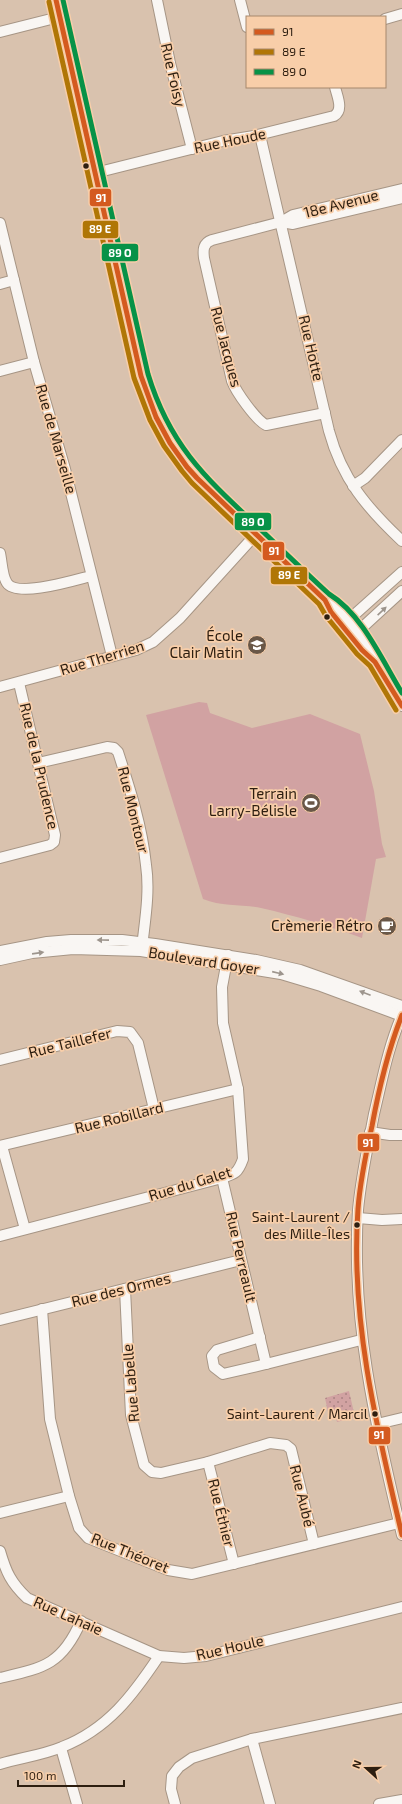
<svg xmlns="http://www.w3.org/2000/svg" width="402" height="1804" viewBox="0 0 402 1804" font-family="'Exo 2',sans-serif">
<style>
.green{fill:#d1a2a2}
.garden{fill:url(#garden-dots)}
.lines{fill:none;stroke-linecap:round;stroke-linejoin:round}
.minor-casing{stroke:#a69585;stroke-width:12}
.minor{stroke:#f9f6f3;stroke-width:10}
.bus-1-casing{stroke:#f8cea9;stroke-width:8}
.bus-2-casing{stroke:#f8cea9;stroke-width:8}
.bus-3-casing{stroke:#f8cea9;stroke-width:8}
.bus-1{stroke:#d45a1f;stroke-width:5}
.bus-2{stroke:#b07606;stroke-width:5}
.bus-3{stroke:#079247;stroke-width:5}
.oneway{fill:#9d958d}
.bus-dot{fill:#2d1e10;stroke:#f8cea9;stroke-width:1.5}
.labels{text-anchor:middle;stroke-width:3.5;stroke-linejoin:round;paint-order:stroke}
.bus-label{font-size:14px;fill:#2d1e10;stroke:#f8cea9;text-anchor:end}
.street-label{font-size:15px;fill:#2d1e10;stroke:#f8cea9}
.poi-label{font-size:15px;fill:#2d1e10;stroke:#f8cea9;text-anchor:end}
.line-badge{stroke:#f8cea9;stroke-width:1.5}
.badge-label{font-size:11px;text-anchor:middle;font-weight:bold;fill:#fff}
</style>
<defs>
<pattern id="garden-dots" width="8" height="8" patternUnits="userSpaceOnUse"><rect width="8" height="8" fill="#d1a2a2"/><path d="M2 2h.1M6 6h.1" fill="none" stroke="#aa8383" stroke-width="1.8" stroke-linecap="round"/></pattern>
</defs>
<rect width="100%" height="100%" fill="#d9c2ae"/>
<path class="green" d="M199,702l8,1 3,10 42,15 58,-14 50,20 14,57 8,53 4,13 -10,2 -14,79c-33,-12 -66,-22 -101,-30 -19,-4 -39,-1 -58,-9l-57,-184z"/>
<polygon class="garden" points="349,1391 355,1417 337,1422 334,1411 328,1412 325,1398"/>
<g class="lines">
<defs>
<g id="minor">
<path d="M56,0l81,359c6,26 13,51 27,74 36,63 101,106 152,157 6,8 10,15 16,23 13,17 26,34 43,49"/>
<polyline points="157,0 170,63 192,149"/>
<polyline points="240,0 247,27"/>
<polyline points="385,19 402,14"/>
<polyline points="0,32 59,17"/>
<path d="M260,135l69,296c13,48 38,77 73,110"/>
<path d="M95,173l128,-32 31,-5 80,-20c10,-6 3,-20 1,-29"/>
<polyline points="281,222 293,224 402,198"/>
<polyline points="0,223 34,362 65,469 112,656"/>
<polyline points="0,284 14,280"/>
<polyline points="0,371 34,362"/>
<path d="M325,413l-59,12c-10,-5 -30,-33 -34,-44l-28,-123c-1,-8 -1,-15 8,-18l69,-18 12,-7 109,-26"/>
<polyline points="353,486 365,478 402,440"/>
<path d="M0,553c2,9 2,23 7,30 10,15 68,-3 84,-7"/>
<polyline points="325,600 337,607 368,646 375,662 402,706"/>
<polyline points="344,624 402,572"/>
<polyline points="353,636 402,591"/>
<polyline points="0,687 136,650 153,642 180,618 256,534"/>
<path d="M38,763l69,-16 7,1 4,4c12,37 24,74 28,113 4,27 -1,55 -4,82"/>
<polyline points="0,858 50,845 54,842 55,835 19,683"/>
<polyline points="0,951 47,942 71,940 122,940 155,944 256,960 300,970 402,1006"/>
<polyline points="0,960 32,953 73,949 141,951 281,974 321,986 402,1016"/>
<path d="M402,1015c-14,32 -20,66 -28,99 -6,32 -13,63 -16,96 -7,114 18,215 44,325"/>
<polyline points="0,1060 117,1031 130,1032 138,1043 154,1109"/>
<polyline points="370,1132 390,1135 402,1135"/>
<polyline points="0,1146 238,1089"/>
<polyline points="2,1146 25,1229"/>
<polyline points="222,1178 266,1364 361,1340"/>
<polyline points="358,1218 382,1220 402,1219"/>
<path d="M0,1236l222,-58c13,-4 16,-5 21,-19l-5,-70 -15,-66 -1,-36 6,-32"/>
<polyline points="125,1289 131,1415 144,1465 152,1472 161,1473 208,1462 270,1443 286,1445 291,1449 314,1544"/>
<polyline points="42,1309 50,1419 69,1496 79,1528 88,1538 168,1570 192,1574 399,1523"/>
<polyline points="0,1320 241,1260"/>
<polyline points="260,1337 217,1350 212,1356 214,1367 223,1374 266,1364"/>
<polyline points="377,1424 402,1418"/>
<polyline points="208,1462 234,1564"/>
<polyline points="0,1513 69,1496"/>
<path d="M0,1551c6,21 11,32 27,47l132,58 25,2 22,-2 196,-49"/>
<path d="M0,1678c43,-10 62,-13 81,-57"/>
<polyline points="252,1739 270,1804"/>
<polyline points="61,1748 77,1804"/>
<path d="M0,1764c20,-6 43,-9 62,-17 46,-18 71,-52 97,-91"/>
<polyline points="175,1804 171,1789 172,1776 179,1767 192,1758 252,1739 402,1708"/>
<polyline points="379,1804 402,1800"/>
</g>
</defs>
<use href="#minor" class="minor-casing"/>
<use href="#minor" class="minor"/>
<defs>
<g id="bus-1">
<polyline points="56,0 141,376 156,417 170,443 187,467 197,478 325,600 331,612 362,650 375,662 402,706"/>
<path d="M402,1015c-14,35 -23,73 -30,111 -6,27 -12,55 -14,83 -8,110 19,220 44,326"/>
</g>
<polyline id="bus-2" points="49,2 134,378 150,420 164,446 182,471 192,483 319,604 326,616 357,654 370,666 396,710"/>
<path id="bus-3" d="M63,0l85,374c21,69 55,102 106,149 25,24 50,48 75,71 33,20 53,66 73,99"/>
</defs>
<use href="#bus-1" class="bus-1-casing"/>
<use href="#bus-2" class="bus-2-casing"/>
<use href="#bus-3" class="bus-3-casing"/>
<use href="#bus-1" class="bus-1"/>
<use href="#bus-2" class="bus-2"/>
<use href="#bus-3" class="bus-3"/>
</g>
<defs><path id="oneway-solid" d="M-6-.8H1V-3.2L6.5 0L1 3.2V.8H-6Z"/></defs>
<g class="oneway">
<use href="#oneway-solid" transform="translate(382 611) rotate(-43)"/>
<use href="#oneway-solid" transform="translate(103 940) rotate(-179)"/>
<use href="#oneway-solid" transform="translate(38 953) rotate(-8)"/>
<use href="#oneway-solid" transform="translate(278 973) rotate(13)"/>
<use href="#oneway-solid" transform="translate(365 993) rotate(-159)"/>
</g>
<defs>
<symbol id="school-disc" viewBox="-11 -11 22 22"><circle r="9.5" fill="#695747" stroke="#f8cea9"/><path d="M0-5L7-2L0 1L-7-2ZM-4 1L0 2.5L4 1V4Q0 6-4 4Z" fill="#fff"/></symbol>
<symbol id="stadium-disc" viewBox="-11 -11 22 22"><circle r="9.5" fill="#695747" stroke="#f8cea9"/><path d="M0-5a6.5 5 0 1 0 0 10a6.5 5 0 1 0 0-10ZM-3.5-1.8h7v3.6h-7Z" fill="#fff"/></symbol>
<symbol id="cafe-disc" viewBox="-11 -11 22 22"><circle r="9.5" fill="#695747" stroke="#f8cea9"/><path d="M-5.5-4.5H6V0H3Q3 3.5 0 3.5H-2.5Q-5.5 3.5-5.5 0ZM3-3.2v2h1.7v-2ZM-6 4.5H4V6H-6Z" fill="#fff"/></symbol>
</defs>
<g fill-rule="evenodd">
<use href="#school-disc" x="246" y="634" width="22" height="22"/>
<use href="#stadium-disc" x="300" y="792" width="22" height="22"/>
<use href="#cafe-disc" x="376" y="915" width="22" height="22"/>
</g>
<g class="bus-dot">
<circle cx="86" cy="166" r="3.5"/>
<circle cx="327" cy="617" r="3.5"/>
<circle cx="357" cy="1225" r="3.5"/>
<circle cx="375" cy="1414" r="3.5"/>
</g>
<g class="labels">
<g class="bus-label">
<text x="350" y="1222">Saint-Laurent /<tspan x="350" dy="17">des Mille-Îles</tspan></text>
<text x="368" y="1419">Saint-Laurent / Marcil</text>
</g>
<g class="street-label">
<text transform="translate(173 75) rotate(77)" y="5">Rue Foisy</text>
<text transform="translate(230 141) rotate(-12)" y="5">Rue Houde</text>
<text transform="translate(341 204) rotate(-14)" y="5">18e Avenue</text>
<text transform="translate(226 347) rotate(75)" y="5">Rue Jacques</text>
<text transform="translate(311 348) rotate(77)" y="5">Rue Hotte</text>
<text transform="translate(56 439) rotate(74)" y="5">Rue de Marseille</text>
<text transform="translate(102 658) rotate(-17)" y="5">Rue Therrien</text>
<text transform="translate(39 766) rotate(77)" y="5">Rue de la Prudence</text>
<text transform="translate(133 810) rotate(76)" y="5">Rue Montour</text>
<text transform="translate(204 961) rotate(9)" y="5">Boulevard Goyer</text>
<text transform="translate(70 1043) rotate(-14)" y="5">Rue Taillefer</text>
<text transform="translate(119 1118) rotate(-14)" y="5">Rue Robillard</text>
<text transform="translate(190 1184) rotate(-17)" y="5">Rue du Galet</text>
<text transform="translate(241 1257) rotate(77)" y="5">Rue Perreault</text>
<text transform="translate(121 1290) rotate(-14)" y="5">Rue des Ormes</text>
<text transform="translate(131 1383) rotate(-95)" y="5">Rue Labelle</text>
<text transform="translate(302 1496) rotate(76)" y="5">Rue Aubé</text>
<text transform="translate(221 1513) rotate(76)" y="5">Rue Éthier</text>
<text transform="translate(130 1553) rotate(22)" y="5">Rue Théoret</text>
<text transform="translate(68 1616) rotate(24)" y="5">Rue Lahaie</text>
<text transform="translate(230 1648) rotate(-13)" y="5">Rue Houle</text>
</g>
<g class="poi-label">
<text x="243" y="641">École<tspan x="243" dy="17">Clair Matin</tspan></text>
<text x="297" y="799">Terrain<tspan x="297" dy="17">Larry-Bélisle</tspan></text>
<text x="373" y="931">Crèmerie Rétro</text>
</g>
</g>
<g class="line-badge">
<rect x="89" y="188" width="23" height="19" rx="4" fill="#d45a1f"/>
<rect x="82" y="220" width="37" height="19" rx="4" fill="#b07606"/>
<rect x="101" y="243" width="38" height="19" rx="4" fill="#079247"/>
<rect x="234" y="512" width="38" height="19" rx="4" fill="#079247"/>
<rect x="262" y="541" width="23" height="20" rx="4" fill="#d45a1f"/>
<rect x="270" y="566" width="38" height="19" rx="4" fill="#b07606"/>
<rect x="357" y="1133" width="23" height="19" rx="4" fill="#d45a1f"/>
<rect x="368" y="1426" width="23" height="19" rx="4" fill="#d45a1f"/>
</g>
<g class="badge-label">
<text x="101" y="202">91</text>
<text x="100" y="233">89 E</text>
<text x="120" y="257">89 O</text>
<text x="253" y="526">89 O</text>
<text x="274" y="555">91</text>
<text x="289" y="579">89 E</text>
<text x="368" y="1147">91</text>
<text x="379" y="1439">91</text>
</g>
<rect x="246" y="16" width="140" height="72" fill="#f8cea9" stroke="#a7886c"/>
<rect x="254" y="29" width="20" height="6" fill="#d45a1f" stroke="#a7886c"/>
<text x="282" y="36" font-size="12" fill="#2d1e10">91</text>
<rect x="254" y="49" width="20" height="6" fill="#b07606" stroke="#a7886c"/>
<text x="282" y="56" font-size="12" fill="#2d1e10">89 E</text>
<rect x="254" y="69" width="20" height="6" fill="#079247" stroke="#a7886c"/>
<text x="282" y="76" font-size="12" fill="#2d1e10">89 O</text>
<g transform="translate(366 1768) rotate(291)" stroke="#f8cea9" stroke-width="3" paint-order="stroke">
<path d="M0-3L7 15L0 10L-7 15Z" fill="#2d1e10"/>
<text y="-6" font-size="11" font-weight="bold" text-anchor="middle" fill="#2d1e10">N</text>
</g>
<path d="M18 1780v6h106v-6" fill="none" stroke="#2d1e10" stroke-width="2"/>
<text x="24" y="1780" font-size="12" fill="#2d1e10" stroke="#f8cea9" stroke-width="3" paint-order="stroke">100 m</text>
</svg>
